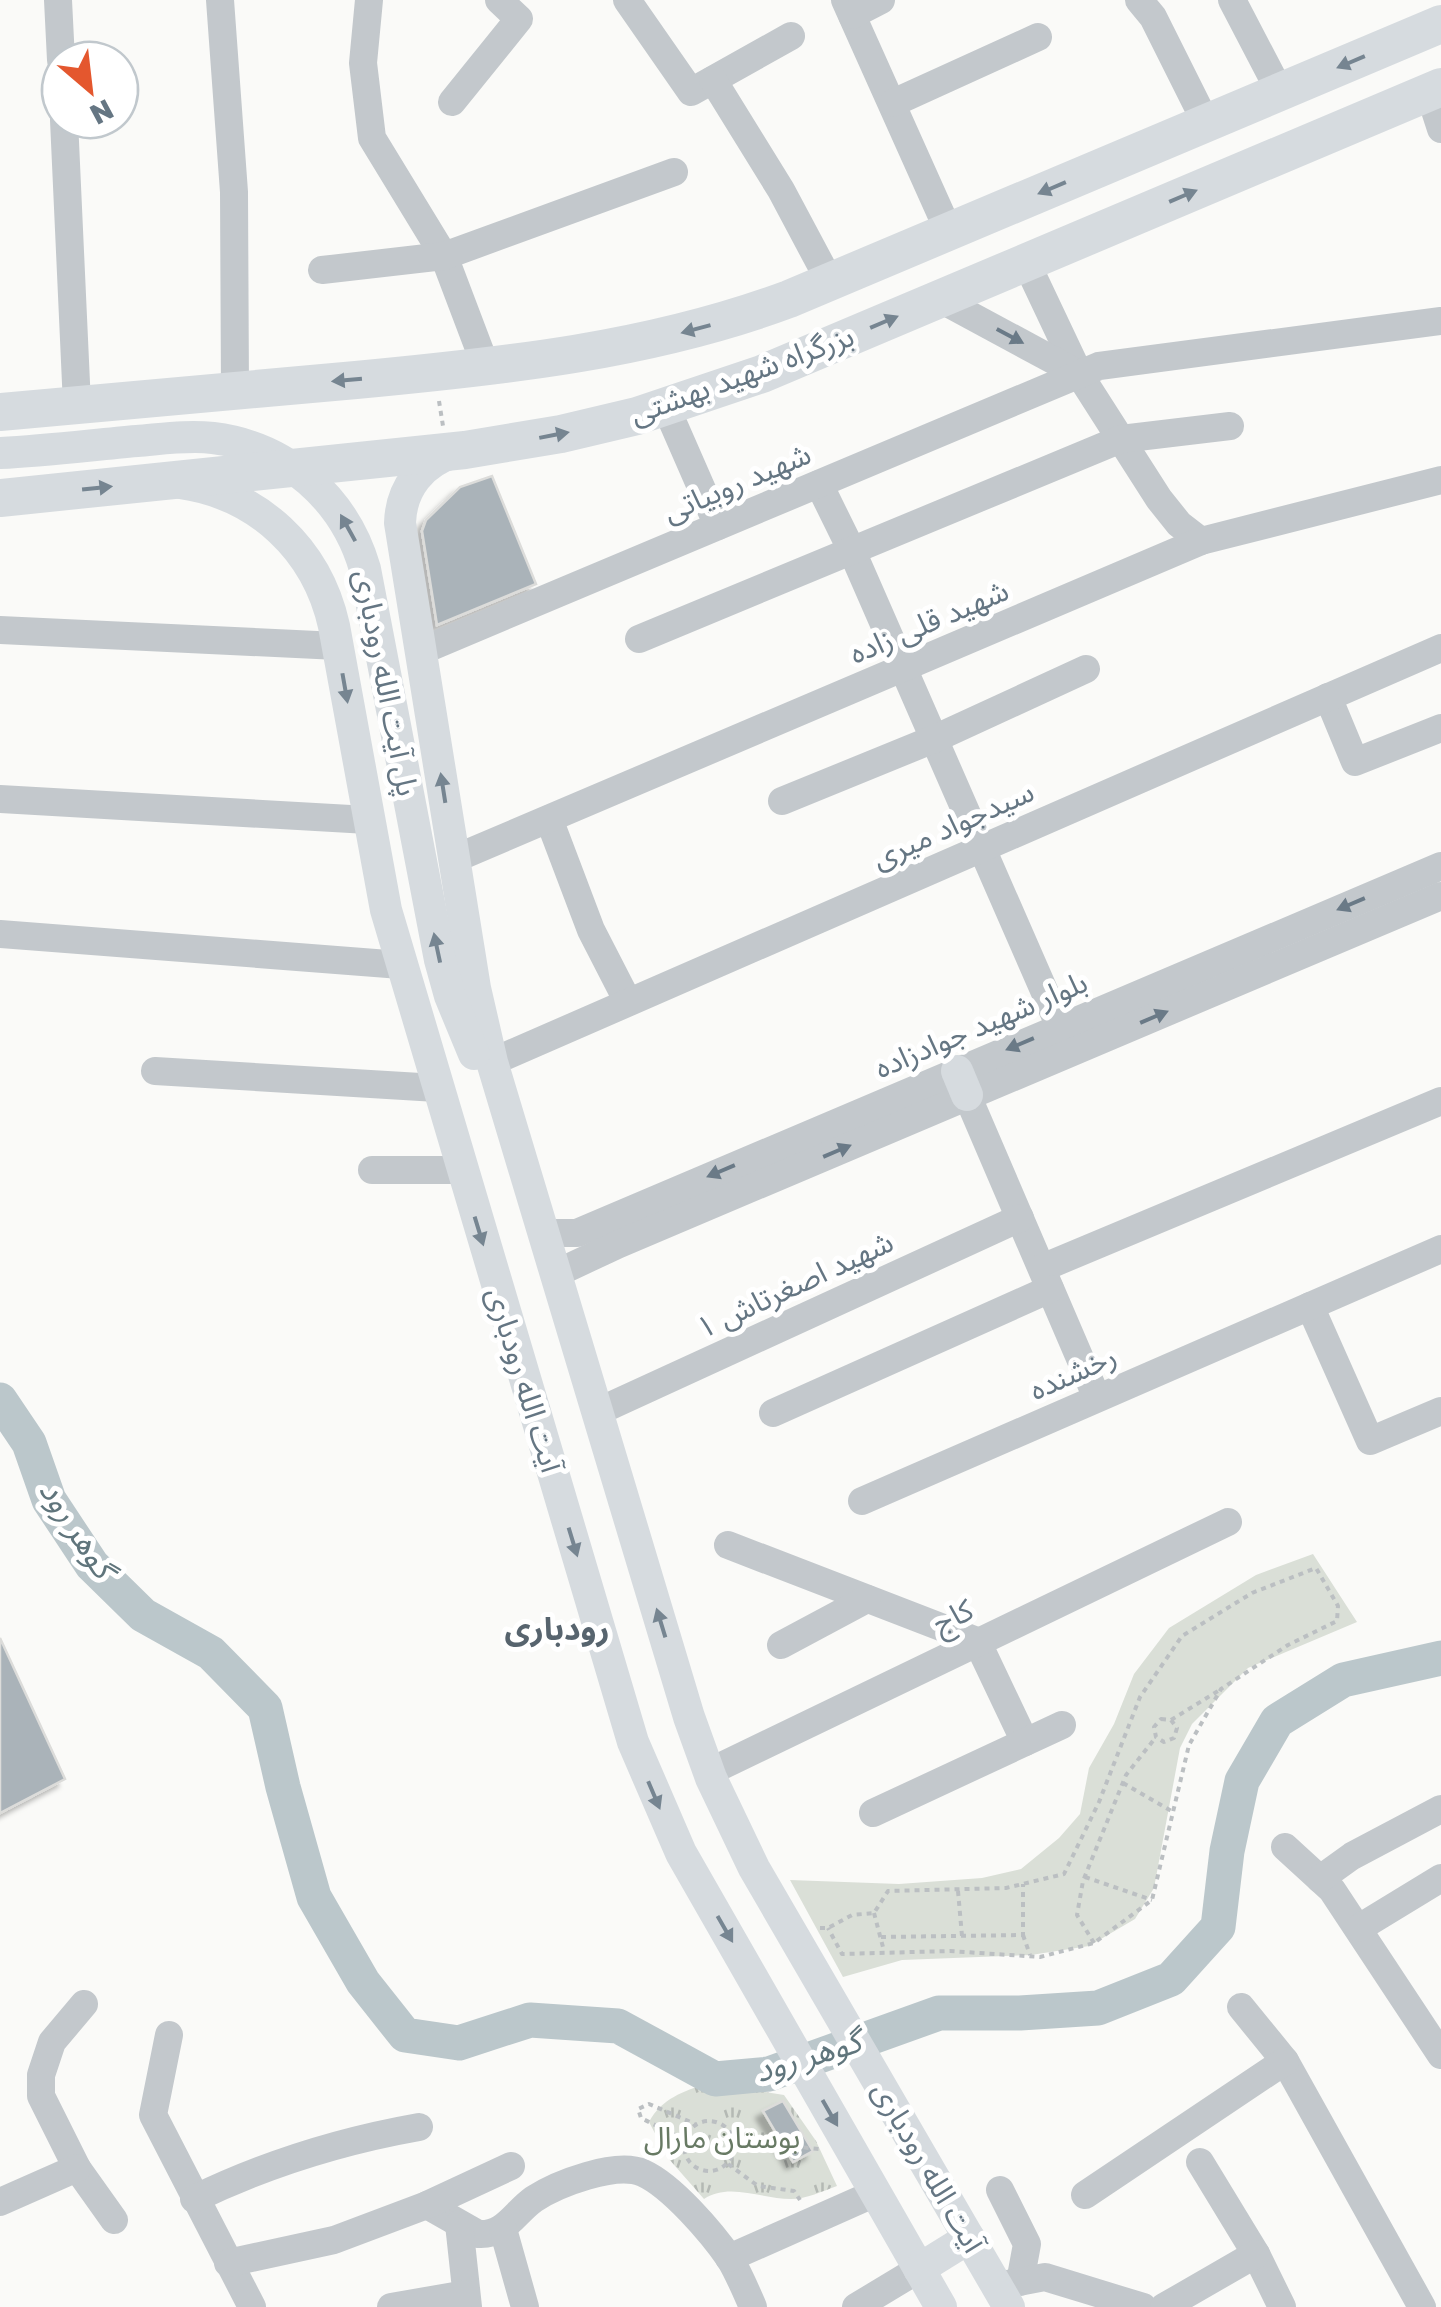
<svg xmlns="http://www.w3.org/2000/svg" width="1441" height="2307" viewBox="0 0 1441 2307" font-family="'Golos Text','Noto Sans Arabic',sans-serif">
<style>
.grass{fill:url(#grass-tufts)}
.pitch{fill:#dadfd7}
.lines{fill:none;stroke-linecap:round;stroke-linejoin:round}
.river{stroke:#bbc7cb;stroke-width:35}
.building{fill:#aab3b9;stroke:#dcdcda;stroke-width:2.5;filter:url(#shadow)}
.path{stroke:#bbbfc2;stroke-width:4;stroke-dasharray:5 5;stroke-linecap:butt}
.minor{stroke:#c3c8cc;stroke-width:28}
.major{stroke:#d6dbdf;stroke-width:32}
.highway{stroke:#d6dbdf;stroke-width:38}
.oneway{fill:#768591}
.oneway2{fill:#6a7a87}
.labels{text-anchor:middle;stroke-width:10;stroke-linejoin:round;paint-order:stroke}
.street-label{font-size:30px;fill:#657683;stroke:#fff}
.park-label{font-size:30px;fill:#687a64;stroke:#fff}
.water-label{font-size:32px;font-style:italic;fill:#60757c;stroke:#fff}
.neighbourhood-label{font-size:32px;font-weight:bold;fill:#57646e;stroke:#fff}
</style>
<defs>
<pattern id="grass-tufts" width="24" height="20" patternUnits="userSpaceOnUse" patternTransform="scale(2.5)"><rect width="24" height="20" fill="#dadfd7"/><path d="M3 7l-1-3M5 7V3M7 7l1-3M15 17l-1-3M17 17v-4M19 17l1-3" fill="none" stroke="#b4b9b4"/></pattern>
<filter id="shadow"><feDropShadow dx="-7" dy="7" stdDeviation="2.5" flood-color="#0004"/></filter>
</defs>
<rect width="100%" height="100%" fill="#fafaf8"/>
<path class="grass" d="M707,2083l77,12 32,46 21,45c-14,5 -31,13 -46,13 -29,0 -62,-17 -87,0l-36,-41 -19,-36c13,-24 34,-30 58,-39z"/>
<polygon class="pitch" points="1313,1554 1357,1622 1248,1668 1192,1724 1180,1748 1154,1888 1135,1919 1089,1946 1031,1955 902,1960 843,1977 790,1880 899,1884 982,1878 1021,1869 1059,1838 1080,1814 1089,1768 1114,1724 1134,1674 1169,1628 1256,1575"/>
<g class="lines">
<polyline class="river" points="0,1400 29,1443 49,1500 92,1565 143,1615 211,1653 265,1708 283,1787 314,1897 363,1982 405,2035 459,2043 530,2020 618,2026 715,2079 769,2074 939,2013 1020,2013 1098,2008 1171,1979 1218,1927 1227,1851 1242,1781 1277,1721 1343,1680 1441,1658"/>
</g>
<g class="building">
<polygon points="492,476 536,584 437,625 422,531 426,520 460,487"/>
<polygon points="0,1638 65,1779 0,1813"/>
<polygon points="783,2101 813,2151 793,2162 763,2111"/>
</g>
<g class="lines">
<g class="path">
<polyline points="439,401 443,426"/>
<polygon points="1161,1719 1171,1720 1177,1728 1174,1738 1164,1742 1156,1737 1154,1727"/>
<polyline points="1171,1720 1218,1691"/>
<polyline points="1123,1783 1173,1812"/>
<polyline points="1085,1877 1152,1900"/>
<polyline points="958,1891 962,1936"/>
<polyline points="874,1913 884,1951"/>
<polyline points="820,1928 828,1928 852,1915 874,1913 888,1891 1006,1888 1064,1874 1099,1802 1140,1697 1182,1636 1252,1593 1316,1568 1338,1606 1337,1621 1288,1645 1221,1689 1189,1745 1152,1900 1094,1943 1040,1957 950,1951 842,1954 828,1928"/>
<polyline points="1023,1935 1030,1955"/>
<polyline points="881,1937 1023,1935 1023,1884"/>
<polyline points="1094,1943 1077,1915 1083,1881 1126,1775 1156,1737"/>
<circle cx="709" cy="2146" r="25"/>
<polyline points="685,2140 641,2118 638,2109 649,2104 695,2124"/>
<polyline points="734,2140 819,2149"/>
<polyline points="728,2164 758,2186 794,2191 800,2200"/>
</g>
<g class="minor">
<polyline points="58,0 61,60"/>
<polyline points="220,0 234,192 235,391"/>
<polyline points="369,0 363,63 372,138 444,256 486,367"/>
<polyline points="627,0 691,92 791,36"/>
<polyline points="845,0 949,232"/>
<polyline points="1139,0 1153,17 1206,123"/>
<polyline points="1232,0 1280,92"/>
<polyline points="852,15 881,0"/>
<polyline points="713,80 781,190 830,282"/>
<polyline points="1429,92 1441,129"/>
<polyline points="452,102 519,19 499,0"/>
<polyline points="893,103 1038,37"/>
<polyline points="64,120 77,405"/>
<polyline points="1026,262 1079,374 1159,499 1179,524 1201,541"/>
<polyline points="322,270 444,256 674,172"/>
<polyline points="940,299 1079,374"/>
<polyline points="666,407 718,526"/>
<polyline points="819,484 852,551 1060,1027"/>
<polyline points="0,630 338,646"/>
<polyline points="639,639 1121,439 1230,426"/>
<polyline points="421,651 1099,366 1441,321"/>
<polyline points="1328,697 1355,762 1441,728"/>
<polyline points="0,799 368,820"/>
<polyline points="782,801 934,739 1086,669"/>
<polyline points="549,819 591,930 628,1002"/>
<polyline points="454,859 1201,541 1441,480"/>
<polyline points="0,934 401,965"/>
<polyline points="492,1062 1441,648"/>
<polyline points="155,1071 437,1088"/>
<polyline points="967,1095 1097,1398"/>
<polyline points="372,1170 461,1170"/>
<polyline points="543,1233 577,1233 1441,866"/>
<polyline points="1042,1268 1441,1101"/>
<polyline points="555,1274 619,1244 1441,896"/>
<polyline points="1310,1306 1370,1441 1441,1411"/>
<polyline points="597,1412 1020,1218"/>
<polyline points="773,1413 1050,1289"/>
<polyline points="862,1501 1441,1249"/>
<polyline points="728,1545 977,1641 1025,1742"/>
<polyline points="781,1645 867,1599"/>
<polyline points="709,1772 1228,1522"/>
<polyline points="873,1813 1062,1725"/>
<polyline points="1285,1847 1332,1890 1441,2055"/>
<polyline points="1320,1879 1352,1856 1441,1809"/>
<polyline points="1359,1928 1441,1878"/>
<polyline points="84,2004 52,2042 41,2075 41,2096 77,2168 114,2220"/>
<polyline points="1241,2007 1285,2061 1422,2307"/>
<polyline points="169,2035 153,2115 252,2307"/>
<polyline points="1200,2162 1256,2254 1282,2307"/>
<polyline points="1000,2190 1027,2244 1020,2282"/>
<polyline points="1085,2195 1285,2061"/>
<path d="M194,2199c72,-35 146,-58 225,-72"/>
<polyline points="0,2202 77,2168"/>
<path d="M427,2205l51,29c27,2 36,-21 56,-35 23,-15 82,-38 109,-26 29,13 69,60 87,86 9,15 16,32 23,48"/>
<polyline points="459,2224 468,2307"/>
<polyline points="503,2229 525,2307"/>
<polyline points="729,2258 862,2199"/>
<polyline points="228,2263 334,2240 427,2205 511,2166"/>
<polyline points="997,2286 1045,2277 1143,2307"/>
<polyline points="391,2307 466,2294"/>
<polyline points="856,2307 919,2269"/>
<polyline points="1164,2307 1256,2254"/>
</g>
<g class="major">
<path d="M455,452c-33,10 -54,36 -55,71l75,465 17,74 197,655 22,61 43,90 255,439"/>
<path d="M0,453c46,-2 91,-8 137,-12 25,-2 51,-6 76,-3 74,9 132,61 152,131l75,391 10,36 24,58"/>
<path d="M180,483c78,11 137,66 154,143l52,284 247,832 48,111 260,454"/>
<polyline points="957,1071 967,1095"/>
<polyline points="919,2269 969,2238"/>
</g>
<g class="highway">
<path d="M0,412c119,-11 238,-21 356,-32 148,-14 293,-29 433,-81l652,-275"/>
<polyline points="0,498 465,450 561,434 637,416 762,374 1441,87"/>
</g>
</g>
<defs><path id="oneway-solid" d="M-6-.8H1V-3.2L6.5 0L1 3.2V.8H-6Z" transform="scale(2.5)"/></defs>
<g class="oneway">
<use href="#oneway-solid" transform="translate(1351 62) rotate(157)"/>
<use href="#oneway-solid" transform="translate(1052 188) rotate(157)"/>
<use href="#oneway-solid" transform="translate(1183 196) rotate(-23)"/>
<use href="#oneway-solid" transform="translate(884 322) rotate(-23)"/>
<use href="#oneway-solid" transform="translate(696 329) rotate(165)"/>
<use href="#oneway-solid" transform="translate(347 380) rotate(175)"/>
<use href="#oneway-solid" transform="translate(554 435) rotate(-11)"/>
<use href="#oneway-solid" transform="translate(97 488) rotate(-6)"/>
<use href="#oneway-solid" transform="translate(348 528) rotate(-119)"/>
<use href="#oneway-solid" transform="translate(345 688) rotate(80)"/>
<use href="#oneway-solid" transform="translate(443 788) rotate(-99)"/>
<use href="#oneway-solid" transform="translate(437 948) rotate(-102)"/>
<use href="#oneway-solid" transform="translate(479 1231) rotate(73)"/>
<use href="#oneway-solid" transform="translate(573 1542) rotate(73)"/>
<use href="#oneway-solid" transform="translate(661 1623) rotate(-107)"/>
<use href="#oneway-solid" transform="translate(654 1795) rotate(67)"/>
<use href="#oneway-solid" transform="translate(725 1929) rotate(60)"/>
<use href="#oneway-solid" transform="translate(830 2113) rotate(60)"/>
</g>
<g class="oneway2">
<use href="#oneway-solid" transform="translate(1010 336) rotate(28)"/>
<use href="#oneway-solid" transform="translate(1351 904) rotate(157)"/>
<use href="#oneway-solid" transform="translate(1154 1017) rotate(-23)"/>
<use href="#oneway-solid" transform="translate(1020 1044) rotate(157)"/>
<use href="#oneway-solid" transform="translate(837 1151) rotate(-23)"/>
<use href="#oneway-solid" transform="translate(721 1171) rotate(157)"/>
</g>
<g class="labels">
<g class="street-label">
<text transform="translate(742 375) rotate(-20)" y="10">بزرگراه شهید بهشتی</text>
<text transform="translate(737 483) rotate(-23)" y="10">شهید روبیاتی</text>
<text transform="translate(929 622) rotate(-23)" y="10">شهید قلی زاده</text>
<text transform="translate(386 683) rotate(79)" y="10">پل آیت الله رودباری</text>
<text transform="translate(953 825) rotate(-24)" y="10">سیدجواد میری</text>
<text transform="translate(981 1025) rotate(-23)" y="10">بلوار شهید جوادزاده</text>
<text transform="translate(795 1285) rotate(-25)" y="10">شهید اصغرتاش ۱</text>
<text transform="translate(1073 1373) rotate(-24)" y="10">رخشنده</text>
<text transform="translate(524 1380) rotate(73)" y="10">آیت الله رودباری</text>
<text transform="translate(953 1617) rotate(-27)" y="10">کاج</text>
<text transform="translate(928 2167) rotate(60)" y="10">آیت الله رودباری</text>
</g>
<g class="park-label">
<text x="722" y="2148">بوستان مارال</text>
</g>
<g class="water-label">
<text transform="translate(77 1529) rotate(57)" y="11">گوهر رود</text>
<text transform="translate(808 2056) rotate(-17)" y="11">گوهر رود</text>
</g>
<g class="neighbourhood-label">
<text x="557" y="1640">رودباری</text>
</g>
</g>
<g transform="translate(90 90) rotate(152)"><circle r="48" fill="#ffffff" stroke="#c1c8cd" stroke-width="2.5"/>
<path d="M0-8L18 38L0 25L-18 38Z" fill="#e4572e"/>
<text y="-15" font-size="28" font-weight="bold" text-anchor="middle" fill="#657683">N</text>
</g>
</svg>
